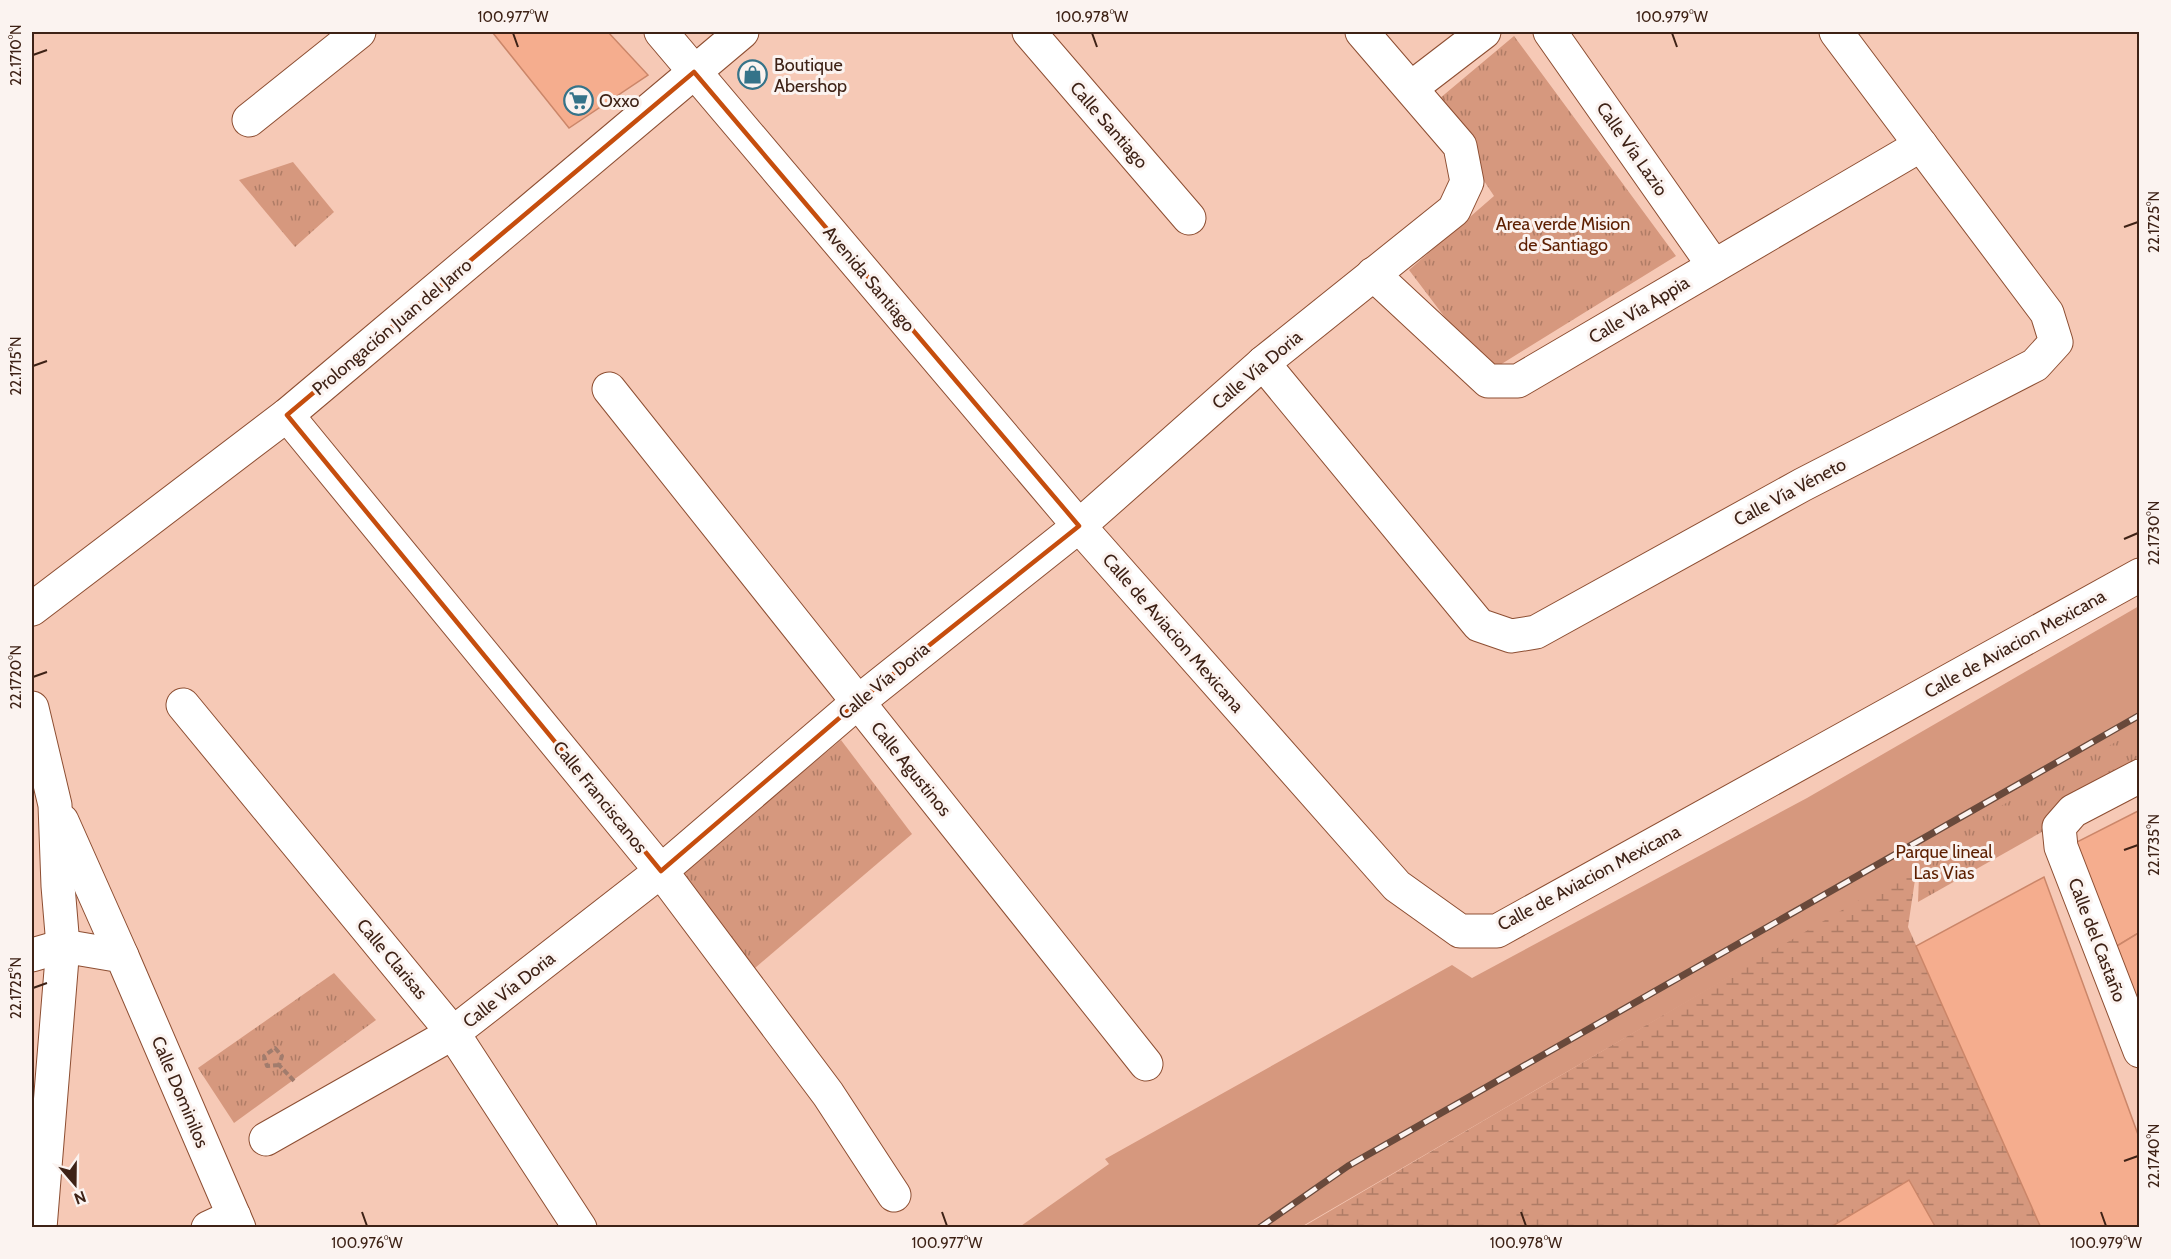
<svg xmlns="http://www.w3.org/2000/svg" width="2171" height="1259" viewBox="0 0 2171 1259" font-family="Cabin,sans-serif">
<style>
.grass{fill:#d6987e}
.wetland{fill:url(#wetland-marsh)}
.park{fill:url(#park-tufts)}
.building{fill:#f5ad8e;stroke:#cb8669;stroke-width:1.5}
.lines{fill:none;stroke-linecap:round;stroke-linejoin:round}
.minor-casing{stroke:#8d4e32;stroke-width:35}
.major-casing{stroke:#8d4e32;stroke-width:35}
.path{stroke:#a17c6d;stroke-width:4;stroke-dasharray:6 3;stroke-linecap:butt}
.minor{stroke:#fff;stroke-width:33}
.major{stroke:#fff;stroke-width:33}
.rail-casing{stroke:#69493b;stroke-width:7}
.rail{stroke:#fbf3f0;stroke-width:4.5;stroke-dasharray:14;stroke-linecap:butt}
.marked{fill:none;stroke:#c64e0e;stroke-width:4.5;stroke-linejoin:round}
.ticks{fill:none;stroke:#3e2216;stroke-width:2}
.labels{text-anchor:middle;stroke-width:6;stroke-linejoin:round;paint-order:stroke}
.poi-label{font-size:18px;fill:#3e2216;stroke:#fbf3f0;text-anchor:start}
.street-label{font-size:18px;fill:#3e2216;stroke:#fbf3f0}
.park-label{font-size:18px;fill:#5d1f00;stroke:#fbf3f0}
.neatline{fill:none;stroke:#3e2216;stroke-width:2}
.ticks-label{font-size:15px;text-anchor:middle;fill:#3e2216}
</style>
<defs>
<pattern id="wetland-marsh" width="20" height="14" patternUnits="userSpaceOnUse" patternTransform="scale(1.5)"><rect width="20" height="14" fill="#d6987e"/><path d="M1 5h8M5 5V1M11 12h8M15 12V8" fill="none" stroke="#af7c66"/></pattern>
<pattern id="park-tufts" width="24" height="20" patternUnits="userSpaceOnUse" patternTransform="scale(1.5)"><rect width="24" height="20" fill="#d6987e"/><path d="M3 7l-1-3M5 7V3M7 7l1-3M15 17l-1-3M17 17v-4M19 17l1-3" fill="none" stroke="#af7c66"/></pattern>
</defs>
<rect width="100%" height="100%" fill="#f6c9b6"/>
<polygon class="grass" points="2139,606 2139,738 1301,1227 1018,1228 1109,1164 1105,1159 1452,965 1472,978 1807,798"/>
<polygon class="wetland" points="1917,866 1908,927 2041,1227 1301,1228"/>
<g class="park">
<polygon points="1514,36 1676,256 1487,373 1409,270 1494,196 1433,104"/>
<polygon points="293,162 334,212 295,247 239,180"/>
<polygon points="2139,729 2139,777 1918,902 1920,851"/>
<polygon points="841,740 912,834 755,968 681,874"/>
<polygon points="334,973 376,1020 234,1123 198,1068"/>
</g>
<g class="building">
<polygon points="496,32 608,32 648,75 569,128 493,33"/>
<polygon points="2140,810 2140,932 2107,952 2069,846"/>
<polygon points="2044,877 2140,1140 2140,1228 2041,1228 1916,946"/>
<polygon points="2140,932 2140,1022 2107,952"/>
<polygon points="1909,1180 1936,1228 1829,1228"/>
</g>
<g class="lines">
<defs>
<g id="minor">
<polyline points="661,32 1079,526 1397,886 1460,931 1497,931 2140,575"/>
<polyline points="1029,32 1189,218"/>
<polyline points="1550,32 1714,266"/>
<polyline points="1411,88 1484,32"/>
<polyline points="249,120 359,32"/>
<polyline points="1373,274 1488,381 1518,381 1921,145"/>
<polyline points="1263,363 1479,625 1511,636 1536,632 1802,485 2035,365 2056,342 2047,313 1836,32"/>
<polyline points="609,389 1146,1064"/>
<polyline points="287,415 661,871 828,1094 894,1195"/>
<polyline points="183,705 453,1033 580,1228"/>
<polyline points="32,708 55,805 58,886 63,946 40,1228"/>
<polyline points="2140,776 2073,811 2059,827 2061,847 2140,1051"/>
<polyline points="62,821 122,956"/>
<polyline points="32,955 63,946 122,956 239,1228"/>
<polyline points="266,1139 453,1033 661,871 858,702 1079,526 1263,363 1454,210 1467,182 1460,146 1362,32"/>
<polyline points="208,1228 234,1216"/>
</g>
<polyline id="major" points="32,609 287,415 742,32"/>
</defs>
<use href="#minor" class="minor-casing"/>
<use href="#major" class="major-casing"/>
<polyline class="path" points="279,1065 267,1066 264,1056 275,1048 282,1056 279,1065 296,1083"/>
<use href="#minor" class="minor"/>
<use href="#major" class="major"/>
<defs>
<polyline id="rail" points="1259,1228 1348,1166 2140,715"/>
</defs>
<use href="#rail" class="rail-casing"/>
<use href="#rail" class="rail"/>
</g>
<path class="marked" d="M694,72l385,454 -221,176 -197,169 -374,-456z"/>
<path class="ticks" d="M513,33l5,14M1092,33l5,14M1672,33l5,14M33,55l14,-5M2124,227l14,-5M33,366l14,-5M2124,539l14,-6M33,677l14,-5M2124,850l14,-5M33,988l14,-5M2124,1161l14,-5M362,1212l5,14M942,1212l5,14M1521,1212l5,14M2101,1212l5,14"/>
<defs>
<symbol id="shop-ring" viewBox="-11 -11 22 22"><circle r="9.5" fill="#fbf3f0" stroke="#357389" stroke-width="1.5"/><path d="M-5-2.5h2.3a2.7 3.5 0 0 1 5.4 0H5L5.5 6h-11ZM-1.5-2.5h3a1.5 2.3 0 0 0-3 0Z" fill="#357389"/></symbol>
<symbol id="supermarket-ring" viewBox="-11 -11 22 22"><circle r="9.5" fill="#fbf3f0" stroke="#357389" stroke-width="1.5"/><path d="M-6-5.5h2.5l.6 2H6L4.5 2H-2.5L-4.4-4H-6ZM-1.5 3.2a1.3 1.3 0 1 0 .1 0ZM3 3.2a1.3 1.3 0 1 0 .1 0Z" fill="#357389"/></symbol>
</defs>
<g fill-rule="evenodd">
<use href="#shop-ring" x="736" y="58" width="33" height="33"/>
<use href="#supermarket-ring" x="562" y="84" width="33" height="33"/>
</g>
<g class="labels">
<g class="poi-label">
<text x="774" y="71">Boutique<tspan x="774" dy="21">Abershop</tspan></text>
<text x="599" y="107">Oxxo</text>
</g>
<g class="street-label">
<text transform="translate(1109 125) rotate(49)" y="6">Calle Santiago</text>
<text transform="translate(1632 149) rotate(55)" y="6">Calle Vía Lazio</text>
<text transform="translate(869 279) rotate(50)" y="6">Avenida Santiago</text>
<text transform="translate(1639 310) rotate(-31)" y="6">Calle Vía Appia</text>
<text transform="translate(392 327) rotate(-40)" y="6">Prolongación Juan del Jarro</text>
<text transform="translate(1257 370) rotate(-40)" y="6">Calle Vía Doria</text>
<text transform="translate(1790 492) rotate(-28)" y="6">Calle Vía Véneto</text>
<text transform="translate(1173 633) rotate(49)" y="6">Calle de Aviacion Mexicana</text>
<text transform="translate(2015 644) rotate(-29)" y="6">Calle de Aviacion Mexicana</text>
<text transform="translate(884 681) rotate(-39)" y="6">Calle Vía Doria</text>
<text transform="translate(911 769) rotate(51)" y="6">Calle Agustinos</text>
<text transform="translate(600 797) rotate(51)" y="6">Calle Franciscanos</text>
<text transform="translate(1589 878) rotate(-28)" y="6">Calle de Aviacion Mexicana</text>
<text transform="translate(2097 940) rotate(69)" y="6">Calle del Castaño</text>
<text transform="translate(392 959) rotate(50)" y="6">Calle Clarisas</text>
<text transform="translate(509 990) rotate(-38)" y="6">Calle Vía Doria</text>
<text transform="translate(180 1092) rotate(67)" y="6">Calle Dominilos</text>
</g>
<g class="park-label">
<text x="1563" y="230">Area verde Mision<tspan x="1563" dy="21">de Santiago</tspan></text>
<text x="1944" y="858">Parque lineal<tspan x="1944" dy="21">Las Vias</tspan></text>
</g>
</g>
<rect width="2171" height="1259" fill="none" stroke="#fbf3f0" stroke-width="66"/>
<g transform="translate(75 1184) rotate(160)" stroke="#fbf3f0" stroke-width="4.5" paint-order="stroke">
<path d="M0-4.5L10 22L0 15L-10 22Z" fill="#3e2216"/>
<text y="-9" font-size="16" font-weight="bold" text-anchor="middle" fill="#3e2216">N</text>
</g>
<rect x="33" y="33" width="2105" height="1193" class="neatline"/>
<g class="ticks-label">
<text x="513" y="22">100.977°W</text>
<text x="1092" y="22">100.978°W</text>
<text x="1672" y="22">100.979°W</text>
<text transform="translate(16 55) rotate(-90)" y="5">22.1710°N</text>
<text transform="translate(2154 222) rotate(-90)" y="5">22.1725°N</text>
<text transform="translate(16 366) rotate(-90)" y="5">22.1715°N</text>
<text transform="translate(2154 533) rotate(-90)" y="5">22.1730°N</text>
<text transform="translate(16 677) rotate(-90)" y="5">22.1720°N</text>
<text transform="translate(2154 845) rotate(-90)" y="5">22.1735°N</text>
<text transform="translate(16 988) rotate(-90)" y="5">22.1725°N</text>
<text transform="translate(2154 1156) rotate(-90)" y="5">22.1740°N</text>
<text x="367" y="1248">100.976°W</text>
<text x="947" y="1248">100.977°W</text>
<text x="1526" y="1248">100.978°W</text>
<text x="2106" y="1248">100.979°W</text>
</g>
</svg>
